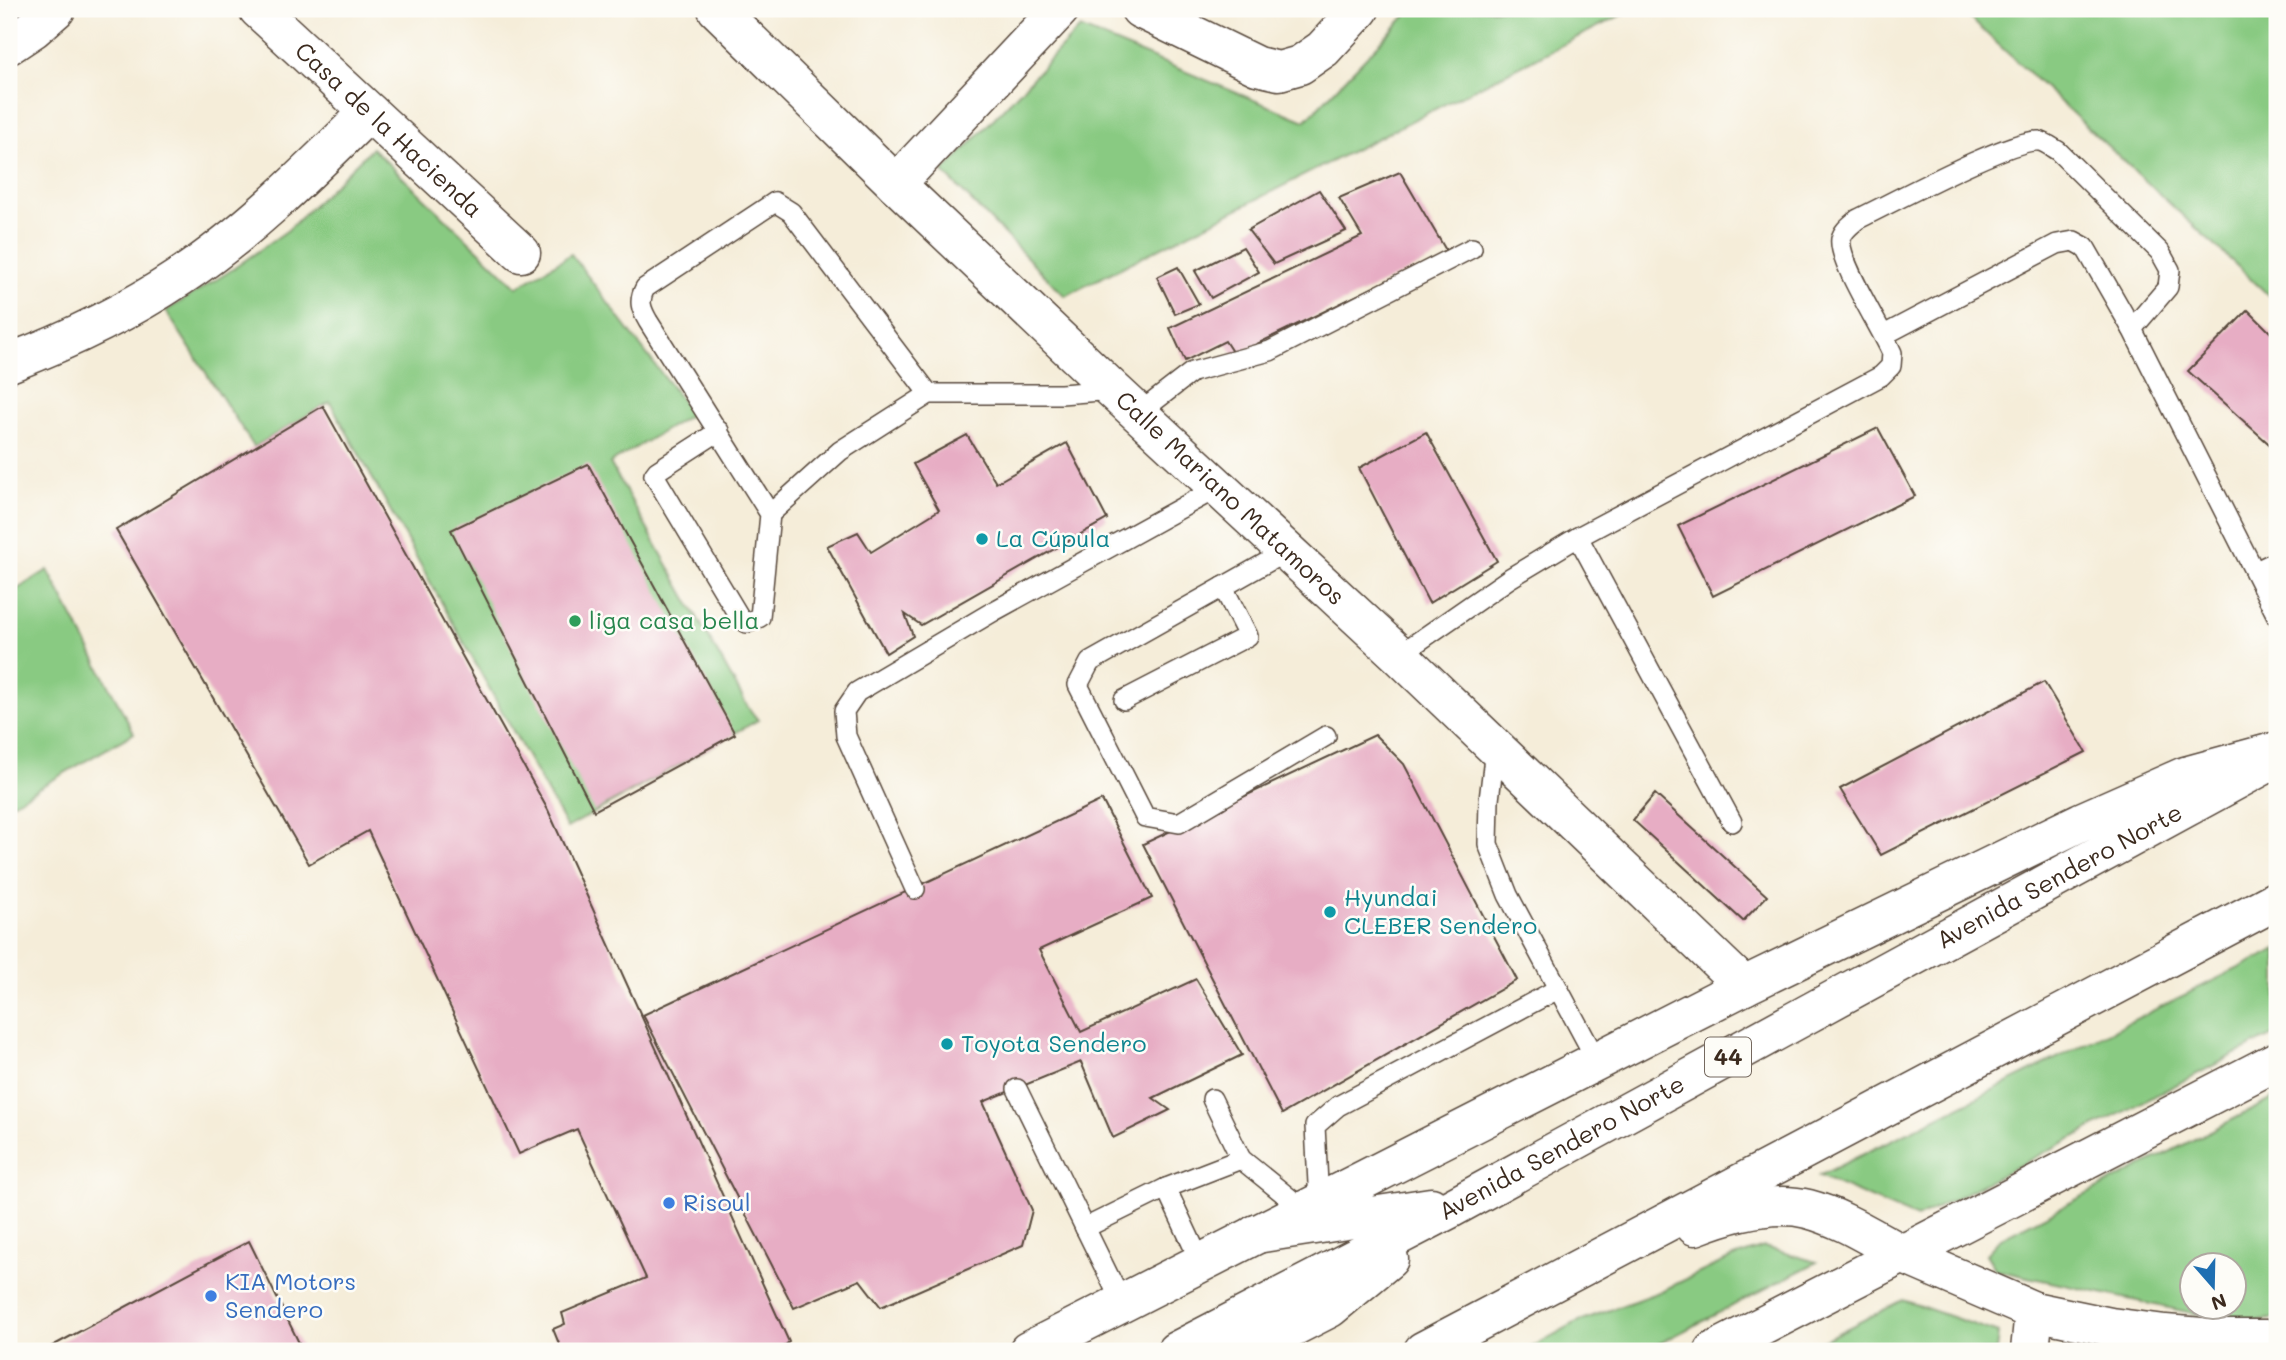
<svg xmlns="http://www.w3.org/2000/svg" width="2286" height="1360" viewBox="0 0 2286 1360" font-family="Mali,sans-serif">
<style>
.green{fill:#89ca82;stroke:#627a50;stroke-width:2;fill-rule:evenodd}
.building{fill:#e7adc4}
.lines{fill:none;stroke-linecap:round;stroke-linejoin:round}
.service-casing{stroke:#57473a;stroke-width:22}
.minor-casing{stroke:#57473a;stroke-width:41}
.tertiary-casing{stroke:#57473a;stroke-width:41}
.primary-casing{stroke:#57473a;stroke-width:41}
.service{stroke:#fff;stroke-width:19}
.minor{stroke:#fff;stroke-width:38}
.tertiary{stroke:#fff;stroke-width:38}
.primary{stroke:#fff;stroke-width:38}
.culture-dot{fill:#0f9aa8;stroke:#fdfcf7;stroke-width:2.5}
.leisure-dot{fill:#2e9e5b;stroke:#fdfcf7;stroke-width:2.5}
.shop-dot{fill:#3f7fe0;stroke:#fdfcf7;stroke-width:2.5}
.labels{text-anchor:middle;stroke-width:5;stroke-linejoin:round;paint-order:stroke}
.shield{fill:#fdfcf7;stroke:#75695f;stroke-width:2}
.shield-label{font-size:23px;font-weight:bold;fill:#3b2a1e}
.street-label{font-size:24px;fill:#3b2a1e;stroke:#fdfcf7}
.culture-label{font-size:24px;fill:#0d838f;stroke:#fdfcf7;text-anchor:start}
.leisure-label{font-size:24px;fill:#27864d;stroke:#fdfcf7;text-anchor:start}
.shop-label{font-size:24px;fill:#366cbe;stroke:#fdfcf7;text-anchor:start}
</style>
<rect width="100%" height="100%" fill="#fdfcf7"/>
<filter id="ink" filterUnits="userSpaceOnUse"><feTurbulence type="fractalNoise" baseFrequency=".0143" numOctaves="2"/><feDisplacementMap in="SourceGraphic" scale="14" xChannelSelector="R" yChannelSelector="G"/><feConvolveMatrix kernelMatrix="1 2 1 2 8 2 1 2 1" color-interpolation-filters="sRGB"/></filter>
<filter id="wash" filterUnits="userSpaceOnUse"><feTurbulence type="fractalNoise" baseFrequency=".00686" numOctaves="4" result="noise"/><feDisplacementMap in="SourceGraphic" scale="28" xChannelSelector="R" yChannelSelector="G"/><feGaussianBlur stdDeviation="1.57" result="paint"/><feColorMatrix in="noise" values="0 0 0 0 0 0 0 0 0 0 0 0 0 0 0 0 0 1.4 0 .05"/><feComposite in="paint" operator="in"/></filter>
<g filter="url(#wash)">
<rect width="100%" height="100%" fill="#f5edd9"/>
<g class="green">
<polygon points="1412,9 1633,9 1065,296 943,172 1080,28 1305,121"/>
<polygon points="1960,9 2277,9 2277,303"/>
<polygon points="372,148 517,287 571,254 692,414 610,463 749,709 758,720 567,828 330,402 254,447 166,311 230,271 288,230"/>
<polygon points="48,570 134,733 9,805 9,594"/>
<polygon points="2277,949 2277,1033 1917,1218 1819,1176"/>
<path d="M2277,1097v222l-49,2 -232,-51 -10,-16 15,-16zM2192,1266h42v42h-42z"/>
<polygon points="1764,1247 1817,1262 1645,1351 1525,1351 1577,1322 1659,1292 1731,1258"/>
<polygon points="1903,1300 1998,1333 1996,1351 1802,1351"/>
</g>
<g id="blocks">
<g class="building">
<polygon points="1400,172 1447,252 1234,355 1225,341 1185,361 1170,328 1362,236 1339,198"/>
<polygon points="1319,190 1346,231 1274,264 1248,230"/>
<polygon points="1243,247 1259,272 1211,298 1195,271"/>
<polygon points="1178,267 1199,304 1175,314 1157,277"/>
<polygon points="2248,310 2277,339 2277,451 2188,371"/>
<polygon points="323,406 548,810 789,1342 778,1351 562,1351 553,1329 565,1324 562,1313 646,1278 577,1129 519,1154 368,831 309,864 116,530"/>
<polygon points="1878,428 1915,496 1713,596 1678,526"/>
<polygon points="1426,432 1497,561 1429,603 1359,468"/>
<polygon points="967,435 996,483 1067,443 1107,519 921,625 905,614 913,636 886,653 827,546 858,532 871,552 939,510 913,464"/>
<polygon points="588,464 735,734 594,811 451,530"/>
<polygon points="2044,682 2086,752 1881,855 1840,789"/>
<polygon points="1375,735 1404,764 1517,980 1282,1114 1143,844"/>
<polygon points="1655,794 1767,896 1743,921 1633,820"/>
<polygon points="1102,800 1152,898 1039,950 1081,1032 1196,979 1242,1055 1153,1098 1170,1110 1113,1138 1081,1062 983,1102 1032,1210 1023,1245 881,1307 860,1280 794,1308 643,1015"/>
<polygon points="249,1241 303,1351 43,1351"/>
</g>
</g>
</g>
<g filter="url(#ink)">
<use href="#blocks" fill-opacity="0" stroke="#57473a" stroke-width="2"/>
<g class="lines">
<defs>
<g id="service">
<polyline points="1884,335 2057,244 2074,241 2085,247 2132,329 2277,616"/>
<polyline points="1139,413 1192,372 1270,351 1472,248"/>
<path d="M719,431l-62,40 -3,4 86,143 7,5 13,-6 10,-103 -122,-193c-7,-12 -10,-20 -3,-33l130,-86 16,10 138,182"/>
<polyline points="770,514 840,451 929,394 1061,394 1113,390"/>
<polyline points="1578,537 1732,822"/>
<polyline points="1287,551 1090,662 1078,685 1145,817 1179,823 1326,736"/>
<polyline points="2256,571 2277,561"/>
<path d="M1399,655l111,-77 68,-41 303,-161 10,-10 1,-13c-10,-24 -55,-93 -51,-114 2,-9 10,-14 17,-20 32,-15 153,-81 181,-78 6,1 14,7 19,10l102,101 10,18 -2,17 -36,42"/>
<polyline points="1124,700 1248,636 1223,587"/>
<polyline points="1495,749 1489,800 1488,844 1508,895 1597,1061"/>
<polyline points="915,889 846,736 844,711 857,692 994,611 1219,487"/>
<polyline points="1017,1089 1122,1303"/>
<polyline points="1241,1159 1304,1210"/>
<polyline points="1166,1188 1241,1159 1212,1099"/>
<polyline points="1319,1203 1315,1126 1338,1106 1558,989"/>
<polyline points="1085,1228 1166,1188 1201,1263"/>
</g>
<g id="minor">
<path id="s1" d="M258,9l263,244"/>
<path id="s2" d="M717,9l179,175 217,206 286,265 345,331"/>
<polyline points="1140,9 1257,66 1279,71 1300,65 1323,49 1360,9"/>
<polyline points="896,184 1060,9"/>
<path d="M9,363c60,-23 117,-50 171,-86 70,-46 130,-107 189,-165"/>
<polyline points="2030,1351 2034,1311"/>
</g>
<g id="tertiary">
<polyline points="9,45 33,29 56,9"/>
<polyline points="1902,1254 2034,1311 2111,1327 2165,1334 2226,1339 2277,1339"/>
<polyline points="1028,1351 1744,986 2081,822 2185,776 2273,752"/>
<polyline points="1714,1351 2277,1061"/>
</g>
<g id="primary">
<path d="M1695,1226c33,-13 77,-26 113,-17 34,9 64,29 94,45"/>
<polyline points="1256,1234 1431,1207"/>
<path id="s3" d="M1176,1351l274,-142 827,-451"/>
<polyline points="1246,1351 1330,1308 1389,1259"/>
<polyline points="1423,1351 2277,900"/>
</g>
</defs>
<use href="#service" class="service-casing"/>
<use href="#minor" class="minor-casing"/>
<use href="#tertiary" class="tertiary-casing"/>
<use href="#primary" class="primary-casing"/>
<use href="#service" class="service"/>
<use href="#minor" class="minor"/>
<use href="#tertiary" class="tertiary"/>
<use href="#primary" class="primary"/>
</g>
</g>
<g class="culture-dot">
<circle cx="982" cy="539" r="7"/>
<circle cx="1330" cy="912" r="7"/>
<circle cx="947" cy="1044" r="7"/>
</g>
<circle class="leisure-dot" cx="575" cy="621" r="7"/>
<g class="shop-dot">
<circle cx="669" cy="1203" r="7"/>
<circle cx="211" cy="1296" r="7"/>
</g>
<g class="labels">
<rect class="shield" x="1705" y="1037.5" width="46" height="39" rx="5"/>
<g class="shield-label">
<text x="1728" y="1065">44</text>
</g>
<g class="street-label">
<text dy="8" stroke="none"><textPath href="#s1" startOffset="178">Casa de la Hacienda</textPath></text>
<text dy="8" stroke="none"><textPath href="#s2" startOffset="709">Calle Mariano Matamoros</textPath></text>
<text dy="8" stroke="none"><textPath href="#s3" startOffset="1003">Avenida Sendero Norte</textPath></text>
<text dy="8" stroke="none"><textPath href="#s3" startOffset="436">Avenida Sendero Norte</textPath></text>
</g>
<g class="culture-label">
<text x="996" y="547">La Cúpula</text>
<text x="1344" y="906">Hyundai<tspan x="1344" dy="28">CLEBER Sendero</tspan></text>
<text x="961" y="1052">Toyota Sendero</text>
</g>
<g class="leisure-label">
<text x="589" y="629">liga casa bella</text>
</g>
<g class="shop-label">
<text x="683" y="1211">Risoul</text>
<text x="225" y="1290">KIA Motors<tspan x="225" dy="28">Sendero</tspan></text>
</g>
</g>
<rect width="2286" height="1360" fill="none" stroke="#fdfcf7" stroke-width="35"/>
<g transform="translate(2213 1286) rotate(160)"><circle r="33" fill="#fdfcf7" stroke="#afa8a0" stroke-width="2"/>
<path d="M0-5L12 26L0 18L-12 26Z" fill="#1f6fb2"/>
<text y="-10" font-size="19" font-weight="bold" text-anchor="middle" fill="#3b2a1e">N</text>
</g>
</svg>
